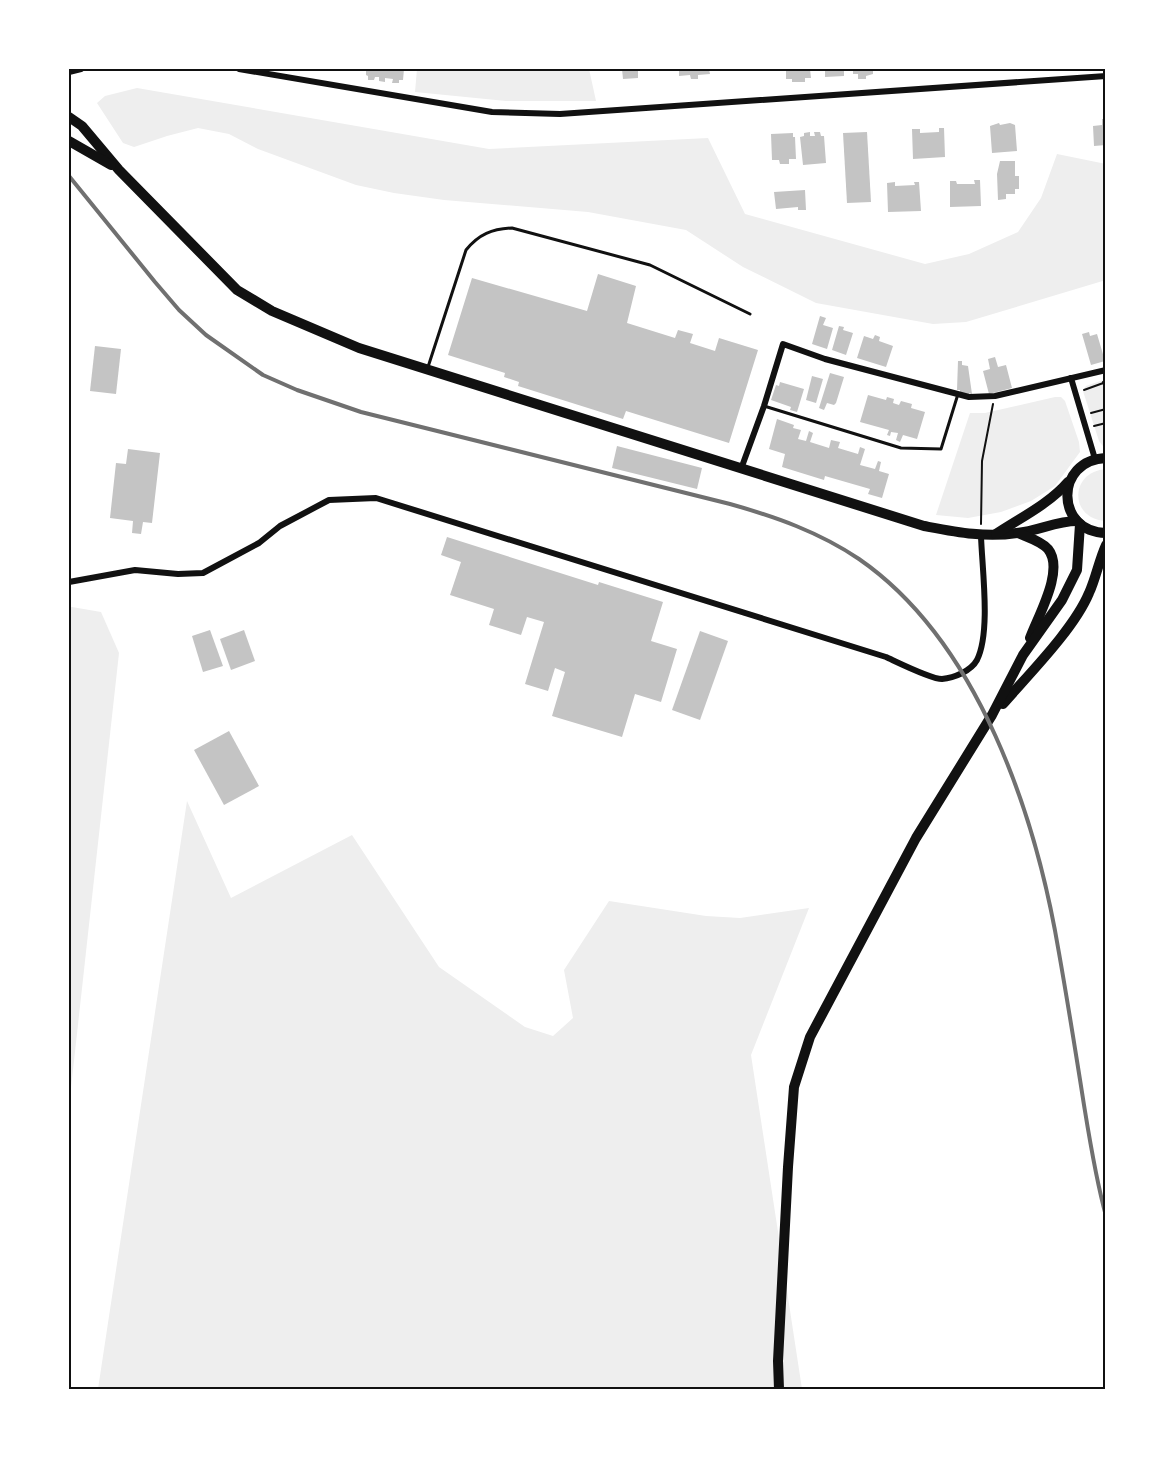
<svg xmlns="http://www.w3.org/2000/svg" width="1175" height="1458" viewBox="0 0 1175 1458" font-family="Arial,sans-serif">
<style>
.green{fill:#eee}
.building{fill:#c4c4c4}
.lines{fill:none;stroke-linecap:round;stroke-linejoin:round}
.path{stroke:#111;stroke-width:2}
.service{stroke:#111;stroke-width:3}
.minor{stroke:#111;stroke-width:6}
.primary{stroke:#111;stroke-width:10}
.rail{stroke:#707070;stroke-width:4}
.neatline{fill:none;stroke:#111;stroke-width:2}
</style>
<rect width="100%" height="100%" fill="#fff"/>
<g class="green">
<polygon points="417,69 589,69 596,101 506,101 415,92"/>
<polygon points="137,88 489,149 708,138 745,214 925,264 969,254 1018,232 1041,198 1057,154 1106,164 1106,280 966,322 933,324 816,303 743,267 686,230 588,212 444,200 394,193 356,185 258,149 229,134 198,128 167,136 134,147 123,143 97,103 105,96"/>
<polygon points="1106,379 1106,450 1099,441 1083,391 1086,386"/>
<polygon points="1055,397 1061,397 1065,401 1079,442 1080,452 1055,486 1031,501 1001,512 968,518 936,515 970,413 985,413"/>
<path d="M1106,469v52c-37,-2 -37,-49 0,-52z"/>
<polygon points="72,607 101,612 119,653 69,1106 69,608"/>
<polygon points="187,801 231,898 352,835 439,967 525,1027 553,1036 573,1018 564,970 609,901 706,916 740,918 809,908 751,1055 802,1389 98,1389"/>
</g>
<g class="building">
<polygon points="366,69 404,69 403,80 399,80 399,83 392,83 393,79 385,78 385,82 379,81 379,77 375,77 374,80 368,80 368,76 366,75"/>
<polygon points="622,69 638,69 638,78 623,79"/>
<polygon points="679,69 709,69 710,74 698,75 698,79 691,79 690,75 679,76"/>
<polygon points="786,69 810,69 811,78 805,78 805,82 792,82 792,79 786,79"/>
<polygon points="825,69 844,69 844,76 825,77"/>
<polygon points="853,69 873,69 873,74 866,76 866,79 858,79 858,74 853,74"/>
<polygon points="1102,119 1106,119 1106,145 1094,146 1093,126 1102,125"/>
<polygon points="999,123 1000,125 1010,123 1015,125 1017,151 992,153 990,126"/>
<polygon points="939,128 944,128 945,157 913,159 912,129 920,129 920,133 939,132"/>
<polygon points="810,132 810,136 815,136 814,132 820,132 821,136 824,136 826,163 803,165 800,137 804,136 804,133"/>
<polygon points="867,132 871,202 847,203 843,133"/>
<polygon points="793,133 793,137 795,137 796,159 789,159 789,164 780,164 779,160 772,160 771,134"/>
<polygon points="1000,161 1015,161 1015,176 1019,176 1019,189 1015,189 1015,194 1006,194 1006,199 998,200 997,174"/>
<polygon points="974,180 980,180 981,206 950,207 950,181 956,181 957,184 975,184"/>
<polygon points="895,182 895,186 915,185 914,182 919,182 921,211 888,212 887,183"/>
<polygon points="805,190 806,210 798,210 798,207 776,209 774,192"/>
<polygon points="598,274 636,286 627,323 675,338 678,330 693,334 690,343 715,351 719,338 758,350 729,443 626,411 623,419 518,386 519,382 504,377 505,373 448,355 472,278 587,311"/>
<polygon points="820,316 826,318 823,325 833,328 827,349 812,344"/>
<polygon points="839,326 844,327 843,330 853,333 846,355 832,350"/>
<polygon points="1089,332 1090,336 1097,334 1105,361 1091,365 1082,334"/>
<polygon points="875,335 880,337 879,341 893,346 886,367 857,358 864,336 873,339"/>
<polygon points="95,346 121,349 116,394 90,391"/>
<polygon points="995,357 998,367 1006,365 1012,388 989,394 983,371 990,369 988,359"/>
<polygon points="958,361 962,361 962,365 968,366 972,394 969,393 969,395 960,393 960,390 957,390"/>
<polygon points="830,373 844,377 836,403 834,405 827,403 824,410 819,408"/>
<polygon points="812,376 823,379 816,403 806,400"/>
<polygon points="780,382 804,389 797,412 790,410 791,407 771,400 776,385 779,386"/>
<polygon points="868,395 886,400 887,397 894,399 893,403 899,405 901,401 912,404 911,408 925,412 917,439 903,435 900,442 896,440 898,433 891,432 890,436 887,435 889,430 860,422"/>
<polygon points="777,419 794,425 793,428 801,430 798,439 806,441 809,431 813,433 810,442 829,448 831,440 840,442 838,448 858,454 860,447 865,449 860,465 875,469 878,461 881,462 879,471 889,474 882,498 868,494 870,489 825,476 824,480 782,467 785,454 769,449"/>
<polygon points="617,446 702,468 697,489 612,468"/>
<polygon points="128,449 160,453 152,523 143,522 141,534 132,533 133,521 110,518 116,463 126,464"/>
<polygon points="447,537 598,585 599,582 663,602 651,641 677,649 661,702 635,694 622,737 552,716 565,672 555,668 548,691 525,684 544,622 527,617 521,635 489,625 494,609 450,595 461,562 441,555"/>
<polygon points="210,630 223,666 203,672 192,636"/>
<polygon points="244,630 255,661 231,670 220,639"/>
<polygon points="700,631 728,641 700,720 672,710"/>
<polygon points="229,731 259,786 224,805 194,750"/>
</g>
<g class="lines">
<g class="path">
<polyline points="1103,382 1106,391"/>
<polyline points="1084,390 1106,382"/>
<polyline points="1091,413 1106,409"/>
<polyline points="1094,426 1106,423"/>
<polyline points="981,524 982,461 993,404"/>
</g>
<g class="service">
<path d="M428,367l38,-117c13,-16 26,-21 46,-22l138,37 100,49"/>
<polyline points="764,406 901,448 941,449 958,394"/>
</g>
<g class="minor">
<polyline points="239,69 492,112 560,114 1106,76"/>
<polyline points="69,72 81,69"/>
<polyline points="1071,378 1095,459"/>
<polyline points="741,469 764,406 783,344 825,359 969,397 995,396 1106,370"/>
<path d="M69,582l66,-12 43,4 25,-1 56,-30 21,-17 49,-26 47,-2 510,159c11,5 45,22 56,22 12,-1 29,-8 35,-19 14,-28 5,-92 4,-124"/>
</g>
<g class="primary">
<path d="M69,117l13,9 37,44 118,120 35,21 87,37 565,178c32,6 61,12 93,7 21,-2 39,-12 60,-12"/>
<polyline points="69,141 111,165"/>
<path d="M1106,458c-52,2 -51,74 0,75"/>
<path d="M1018,533c9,4 23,8 30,16 17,21 -10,67 -18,89"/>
<path d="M996,534c24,-16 53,-30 72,-52"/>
<path d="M1003,704c26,-30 71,-75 86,-111 7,-15 10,-33 17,-48"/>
<polyline points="779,1389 778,1361 788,1167 794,1087 810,1037 916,838 992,715 1023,655 1062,600 1077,570 1080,524"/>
</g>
<path class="rail" d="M69,176l86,106 24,28 27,25 57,40 34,15 64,22 369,92c46,13 89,28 129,55 120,83 177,257 200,394 9,51 17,101 25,152 6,37 12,75 22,111"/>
</g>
<rect width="1175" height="1458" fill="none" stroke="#ffffff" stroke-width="141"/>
<rect x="70" y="70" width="1034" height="1318" class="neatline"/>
</svg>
